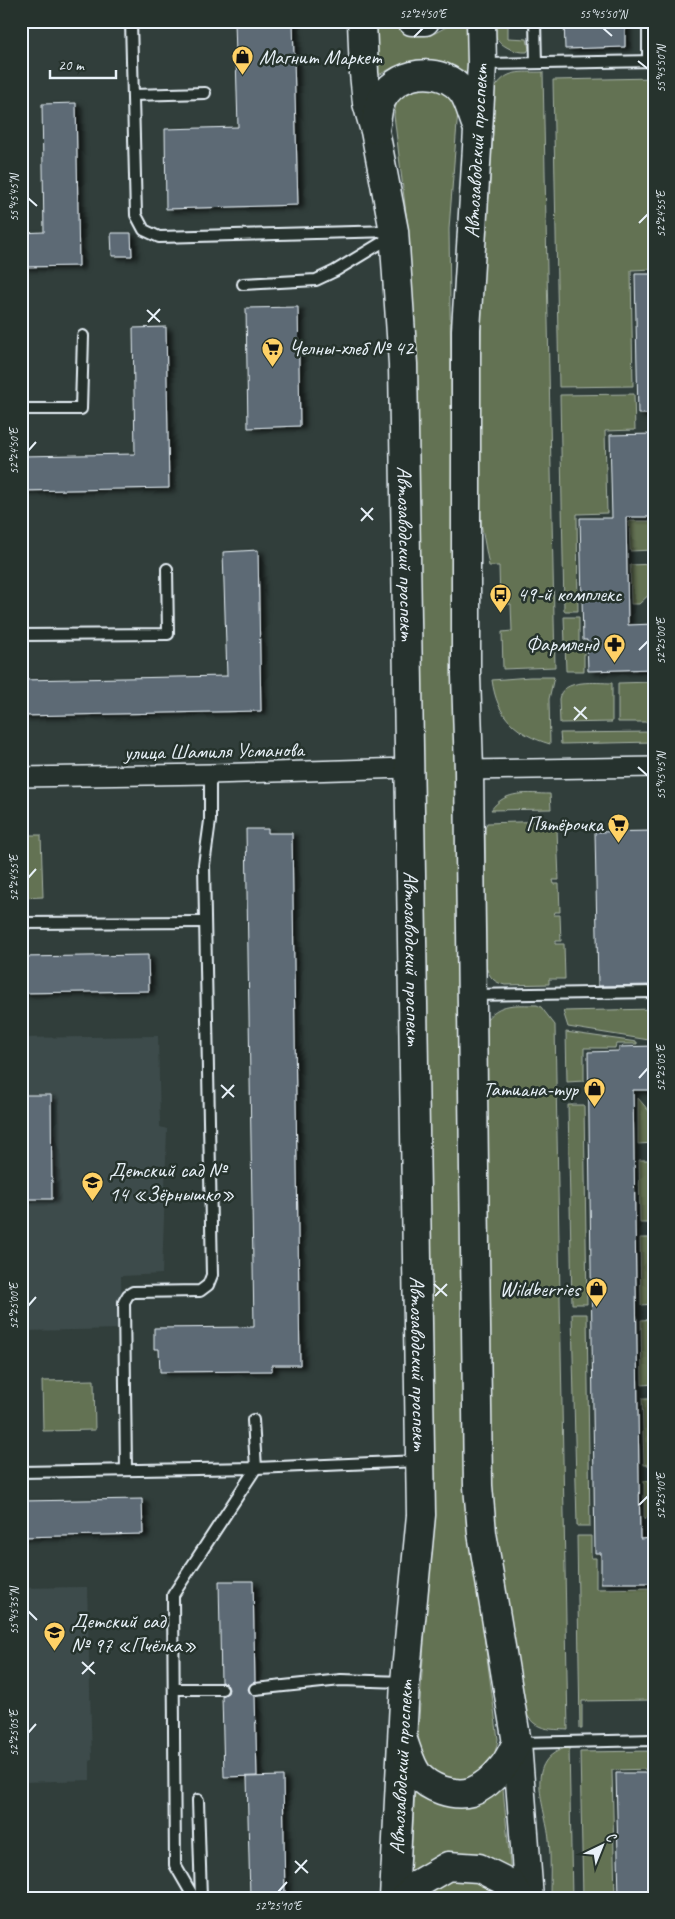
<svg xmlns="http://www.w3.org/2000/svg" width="675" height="1919" viewBox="0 0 675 1919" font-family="Caveat,sans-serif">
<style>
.built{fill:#3e4c4c}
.green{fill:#647253;stroke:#a6b2a6}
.building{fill:#5d6b75;stroke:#e8f1f8;filter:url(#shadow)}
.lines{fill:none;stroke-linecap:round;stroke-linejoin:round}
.lane-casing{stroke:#e8f1f8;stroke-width:14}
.street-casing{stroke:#e8f1f8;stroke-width:22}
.secondary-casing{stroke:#e8f1f8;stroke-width:31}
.lane{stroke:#26332d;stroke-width:10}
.street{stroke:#26332d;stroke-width:19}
.secondary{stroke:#26332d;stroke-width:28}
.ticks{fill:none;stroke:#e8f1f8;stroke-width:2}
.labels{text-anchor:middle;stroke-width:5;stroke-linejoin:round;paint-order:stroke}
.poi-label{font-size:21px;fill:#e8f1f8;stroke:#26332d;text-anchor:start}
.street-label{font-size:21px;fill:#e8f1f8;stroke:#26332d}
.neatline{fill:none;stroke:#e8f1f8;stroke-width:2}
.ticks-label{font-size:12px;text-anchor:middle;fill:#e8f1f8}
</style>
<defs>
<filter id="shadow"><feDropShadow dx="5.5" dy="3" stdDeviation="2.5" flood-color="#0009"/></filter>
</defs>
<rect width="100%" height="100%" fill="#313e3b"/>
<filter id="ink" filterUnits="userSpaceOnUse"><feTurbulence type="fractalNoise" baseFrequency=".02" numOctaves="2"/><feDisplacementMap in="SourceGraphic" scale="10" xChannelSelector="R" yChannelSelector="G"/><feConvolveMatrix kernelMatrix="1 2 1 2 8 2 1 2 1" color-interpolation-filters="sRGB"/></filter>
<g filter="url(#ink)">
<g class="built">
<polygon points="158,1036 160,1127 167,1129 162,1274 121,1276 122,1329 21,1331 21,1038"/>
<polygon points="87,1587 92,1760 90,1761 90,1780 21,1782 21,1588"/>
</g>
<g class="green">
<path d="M374,21h11l20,12 15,2 15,-2 22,-12h12l-1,55c-34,-24 -56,-20 -91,0z"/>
<path d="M494,21h14v17l19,1 2,10 -2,3c-11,1 -29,-6 -32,-18 -2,-3 -1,-9 -1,-13z"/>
<path d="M543,72l12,595 -52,2 -1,-37 10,-1 -1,-27h-11l-1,-38h-10l-8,-43 -3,-52 4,-178 10,-140 2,-63c12,-22 27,-17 49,-18z"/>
<polygon points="654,78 654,269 631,270 633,386 559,387 553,80"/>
<path d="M431,84l21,13 6,13 -9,119 6,446 15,856 28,208c-4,26 -13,29 -33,43 -9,-2 -20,-3 -28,-6 -14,-6 -17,-28 -19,-42l16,-243 -24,-1245 -16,-131c4,-27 15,-24 37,-31z"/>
<polygon points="634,394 635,430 605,431 607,513 577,514 578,611 564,611 560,395"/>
<polygon points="629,521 654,521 654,550 630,551"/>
<polygon points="654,564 654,590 639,604 631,604 630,565"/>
<polygon points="564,617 579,617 579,644 584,644 584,671 566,671"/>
<path d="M530,677h24l-5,22 1,45c-34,-10 -53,-27 -58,-64z"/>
<polygon points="654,682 654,722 618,722 618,683"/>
<path d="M612,683v39l-52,1c0,-8 -1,-16 -1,-24 3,-21 38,-16 53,-16z"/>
<polygon points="654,732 654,742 561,744 560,733"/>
<path d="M550,794l1,15 -60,1c15,-21 36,-16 59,-16z"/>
<path d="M548,821l9,8 2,51h-6l1,4h5l1,28h-5l-1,3h6l1,26h-6v3h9l1,35h-16v5l-44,1c-11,-3 -15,-7 -19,-18l-1,-138 2,-6z"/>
<polygon points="41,835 43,897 21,898 21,835"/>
<path d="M537,1005l4,2 14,18 13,705c-17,-1 -31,1 -41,-15l-33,-182 -5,-49 -3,-464c14,-18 30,-15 51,-15z"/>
<polygon points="654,1009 654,1043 650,1043 649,1040 568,1027 563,1011"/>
<polygon points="566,1032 637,1042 637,1044 616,1044 615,1048 584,1048 584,1081 567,1082"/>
<polygon points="638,1098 654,1117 654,1143 638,1144"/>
<polygon points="568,1105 584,1105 587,1304 572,1304"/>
<polygon points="639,1160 654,1160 654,1223 640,1223"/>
<polygon points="640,1238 654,1238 654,1304 641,1305"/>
<polygon points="572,1314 587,1314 590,1526 577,1526"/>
<polygon points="654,1319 654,1384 642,1385 641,1320"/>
<polygon points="94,1380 95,1430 43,1431 42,1381"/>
<polygon points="642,1399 654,1399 654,1465 644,1465"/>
<polygon points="644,1481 654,1481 654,1511 644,1520"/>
<polygon points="577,1536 591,1536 591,1558 596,1558 596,1589 654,1588 654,1700 582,1701 582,1729 580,1729"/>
<path d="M569,1747l3,151h-22c0,-19 1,-39 -1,-58 -3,-33 -28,-81 20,-93z"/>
<polygon points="654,1751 654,1769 612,1770 615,1898 583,1898 580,1752"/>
<polygon points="503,1788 511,1875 429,1862 410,1872 415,1789 493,1795"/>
<path d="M449,1880c22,0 38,-3 52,18h-79z"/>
</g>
<g class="building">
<polygon points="235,21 293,21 298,205 166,209 165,129 238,127"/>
<polygon points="564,21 625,21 625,47 565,49"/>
<polygon points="76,103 79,266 21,267 21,233 44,232 42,104"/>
<polygon points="111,233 131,233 132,256 112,256"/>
<polygon points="635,274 654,274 654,414 638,414"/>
<polygon points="298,307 300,426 248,428 246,308"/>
<polygon points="166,327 169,488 21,491 21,456 135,454 133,328"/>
<polygon points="654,434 654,517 626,517 628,625 654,624 654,669 588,671 587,640 583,640 580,518 612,518 610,435"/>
<polygon points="258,550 261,711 21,716 21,680 227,676 223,552"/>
<polygon points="246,829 268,829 268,833 292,833 300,1365 272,1365 272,1371 160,1372 159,1349 154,1349 154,1328 254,1327"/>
<polygon points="654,831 654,985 598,986 595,832"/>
<polygon points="148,955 149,991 21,993 21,957"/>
<polygon points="654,1046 654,1090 633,1090 640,1539 654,1538 654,1583 601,1583 601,1553 595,1553 588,1052 619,1051 619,1047"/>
<polygon points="21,1095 51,1095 52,1199 21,1199"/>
<polygon points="142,1499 143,1534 21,1537 21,1501"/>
<polygon points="219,1581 253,1581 255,1682 251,1684 248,1689 250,1693 255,1696 257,1776 224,1777 222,1696 228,1693 229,1689 226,1683 221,1682"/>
<polygon points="616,1773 652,1773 654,1898 619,1898"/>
<polygon points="283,1776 285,1898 250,1898 247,1777"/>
</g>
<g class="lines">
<defs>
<g id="lane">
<polyline points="131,21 136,215 144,230 159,237 393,231"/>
<polyline points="535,21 536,63"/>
<polyline points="648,21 648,61"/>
<polyline points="482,64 654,61"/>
<polyline points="133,95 205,93"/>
<polyline points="243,284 316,280 335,271 391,237"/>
<polyline points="21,409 81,409 83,336"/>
<polyline points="21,635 168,634 167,569"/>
<polyline points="21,923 205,922"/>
<polyline points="472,995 654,992"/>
<polyline points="126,1470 124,1302 128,1295 133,1292 200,1291 208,1285 212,1275 204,865 210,821 210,774"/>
<polyline points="21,1472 256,1468 418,1461"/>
<polyline points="174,1689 222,1689"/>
<polyline points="255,1689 341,1680 403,1682"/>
<polyline points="518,1743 654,1740"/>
<polyline points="198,1800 201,1898"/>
<polyline points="194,1898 175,1865 173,1595 256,1468 253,1420"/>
</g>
<g id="street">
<polyline points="469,770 654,767"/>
<polyline points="21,777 210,774 408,768"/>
</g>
<g id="secondary">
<path id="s1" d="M362,21l2,52 3,30 8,28 19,100 9,133 18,1151 -16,167 -11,216"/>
<polyline points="412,21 425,21"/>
<polyline points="481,21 482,64 466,330 466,675 469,770 478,1486 482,1533 517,1743 529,1898"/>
<path d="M375,129c2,-8 2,-19 5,-26 14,-33 62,-39 83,-11 6,9 9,22 13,32"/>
<path d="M404,1743c4,11 7,23 14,32 11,13 35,22 53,17 11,-4 23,-14 30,-23 7,-7 11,-18 16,-26"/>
<polyline points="405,1898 419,1883 448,1866 479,1868 511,1884 520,1898"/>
</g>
</defs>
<use href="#lane" class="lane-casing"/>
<use href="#street" class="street-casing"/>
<use href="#secondary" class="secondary-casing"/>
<use href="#lane" class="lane"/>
<use href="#street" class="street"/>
<use href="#secondary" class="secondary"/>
</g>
</g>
<path class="ticks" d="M603,28l9,8M414,37l9,-9M638,61l10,8M28,198l9,8M639,223l9,-9M147,310l13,12M148,322l12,-13M28,451l8,-9M361,508l12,12M361,521l12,-13M639,650l9,-9M574,707l13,12M574,720l12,-13M638,767l10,9M28,878l8,-9M639,1078l9,-10M221,1085l13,12M222,1098l12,-13M434,1284l13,12M435,1296l12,-12M28,1306l8,-9M639,1505l9,-9M28,1611l9,9M82,1662l13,12M82,1674l12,-12M28,1733l8,-9M295,1861l13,12M295,1873l12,-13M278,1892l9,-10"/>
<defs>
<symbol id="shop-pin" viewBox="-11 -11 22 30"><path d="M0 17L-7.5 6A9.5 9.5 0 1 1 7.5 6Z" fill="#ffd166" stroke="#26332d"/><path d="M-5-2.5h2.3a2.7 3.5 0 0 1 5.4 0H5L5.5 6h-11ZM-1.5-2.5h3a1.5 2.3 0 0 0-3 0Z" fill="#111"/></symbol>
<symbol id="supermarket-pin" viewBox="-11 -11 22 30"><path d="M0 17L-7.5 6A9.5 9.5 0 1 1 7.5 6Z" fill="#ffd166" stroke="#26332d"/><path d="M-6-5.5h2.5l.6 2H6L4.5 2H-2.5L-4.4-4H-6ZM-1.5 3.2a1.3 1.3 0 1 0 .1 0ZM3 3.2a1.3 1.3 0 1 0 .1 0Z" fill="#111"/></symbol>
<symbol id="bus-pin" viewBox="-11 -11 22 30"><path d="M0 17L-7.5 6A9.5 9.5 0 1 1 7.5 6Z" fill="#ffd166" stroke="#26332d"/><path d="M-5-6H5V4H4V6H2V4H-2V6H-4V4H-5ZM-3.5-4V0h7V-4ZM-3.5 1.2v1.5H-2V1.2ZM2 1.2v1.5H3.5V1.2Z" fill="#111"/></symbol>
<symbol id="pharmacy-pin" viewBox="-11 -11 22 30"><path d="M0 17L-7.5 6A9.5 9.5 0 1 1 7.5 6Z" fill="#ffd166" stroke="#26332d"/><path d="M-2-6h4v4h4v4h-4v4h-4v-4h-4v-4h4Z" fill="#111"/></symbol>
<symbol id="school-pin" viewBox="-11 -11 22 30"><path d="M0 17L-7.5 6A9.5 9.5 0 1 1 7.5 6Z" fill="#ffd166" stroke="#26332d"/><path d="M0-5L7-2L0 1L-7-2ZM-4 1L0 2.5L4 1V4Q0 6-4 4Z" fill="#111"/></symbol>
</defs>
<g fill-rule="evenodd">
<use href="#shop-pin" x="230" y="44" width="25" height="34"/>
<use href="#supermarket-pin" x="260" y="336" width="25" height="34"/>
<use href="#bus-pin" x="488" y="582" width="25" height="34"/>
<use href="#pharmacy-pin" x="602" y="632" width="25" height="34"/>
<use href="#supermarket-pin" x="606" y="812" width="25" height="34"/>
<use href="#shop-pin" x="582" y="1076" width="25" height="34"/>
<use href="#school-pin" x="80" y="1170" width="25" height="34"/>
<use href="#shop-pin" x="584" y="1276" width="25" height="34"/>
<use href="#school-pin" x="42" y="1620" width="25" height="34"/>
</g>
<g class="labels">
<g class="poi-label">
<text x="259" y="64">Магнит Маркет</text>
<text x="289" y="355">Челны-хлеб № 42</text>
<text x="517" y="601">49-й комплекс</text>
<text x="598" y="651" text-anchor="end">Фармленд</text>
<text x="603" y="831" text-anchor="end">Пятёрочка</text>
<text x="578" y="1096" text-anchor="end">Татиана-тур</text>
<text x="109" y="1177">Детский сад №<tspan x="109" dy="24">14 «Зёрнышко»</tspan></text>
<text x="580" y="1296" text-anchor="end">Wildberries</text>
<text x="71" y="1628">Детский сад<tspan x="71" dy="24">№ 97 «Пчёлка»</tspan></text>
</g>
<g class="street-label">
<text transform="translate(476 151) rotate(-87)" y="7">Автозаводский проспект</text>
<text dy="7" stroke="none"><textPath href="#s1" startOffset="536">Автозаводский проспект</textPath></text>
<text transform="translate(214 751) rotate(-1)" y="7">улица Шамиля Усманова</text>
<text dy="7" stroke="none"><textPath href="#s1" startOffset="941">Автозаводский проспект</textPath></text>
<text dy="7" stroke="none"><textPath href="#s1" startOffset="1346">Автозаводский проспект</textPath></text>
<text transform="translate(401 1767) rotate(-87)" y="7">Автозаводский проспект</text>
</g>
</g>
<rect width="675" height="1919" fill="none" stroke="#26332d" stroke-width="55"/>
<g transform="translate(602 1846) rotate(43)" stroke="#26332d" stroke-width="4" paint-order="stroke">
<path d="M0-4L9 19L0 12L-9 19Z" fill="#e8f1f8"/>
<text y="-8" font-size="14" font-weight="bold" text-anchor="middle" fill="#e8f1f8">С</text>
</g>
<path d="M50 70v8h66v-8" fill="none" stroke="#e8f1f8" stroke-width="2.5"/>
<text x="58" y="70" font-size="15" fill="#e8f1f8" stroke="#26332d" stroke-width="4" paint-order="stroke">20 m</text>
<rect x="28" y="28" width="620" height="1864" class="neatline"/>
<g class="ticks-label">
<text x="423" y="18">52°24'50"E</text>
<text x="603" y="18">55°45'50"N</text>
<text transform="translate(661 69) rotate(-90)" y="4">55°45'50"N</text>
<text transform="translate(14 198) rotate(-90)" y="4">55°45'45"N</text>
<text transform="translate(661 214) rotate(-90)" y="4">52°24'55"E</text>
<text transform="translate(14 451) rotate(-90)" y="4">52°24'50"E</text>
<text transform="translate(661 641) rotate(-90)" y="4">52°25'00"E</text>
<text transform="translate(661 776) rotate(-90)" y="4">55°45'45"N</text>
<text transform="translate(14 878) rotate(-90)" y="4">52°24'55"E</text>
<text transform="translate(661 1068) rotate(-90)" y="4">52°25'05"E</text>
<text transform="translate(14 1306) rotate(-90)" y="4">52°25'00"E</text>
<text transform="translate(661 1496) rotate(-90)" y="4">52°25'10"E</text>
<text transform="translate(14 1611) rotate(-90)" y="4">55°45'35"N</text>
<text transform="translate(14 1733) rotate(-90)" y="4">52°25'05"E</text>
<text x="278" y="1910">52°25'10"E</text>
</g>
</svg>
